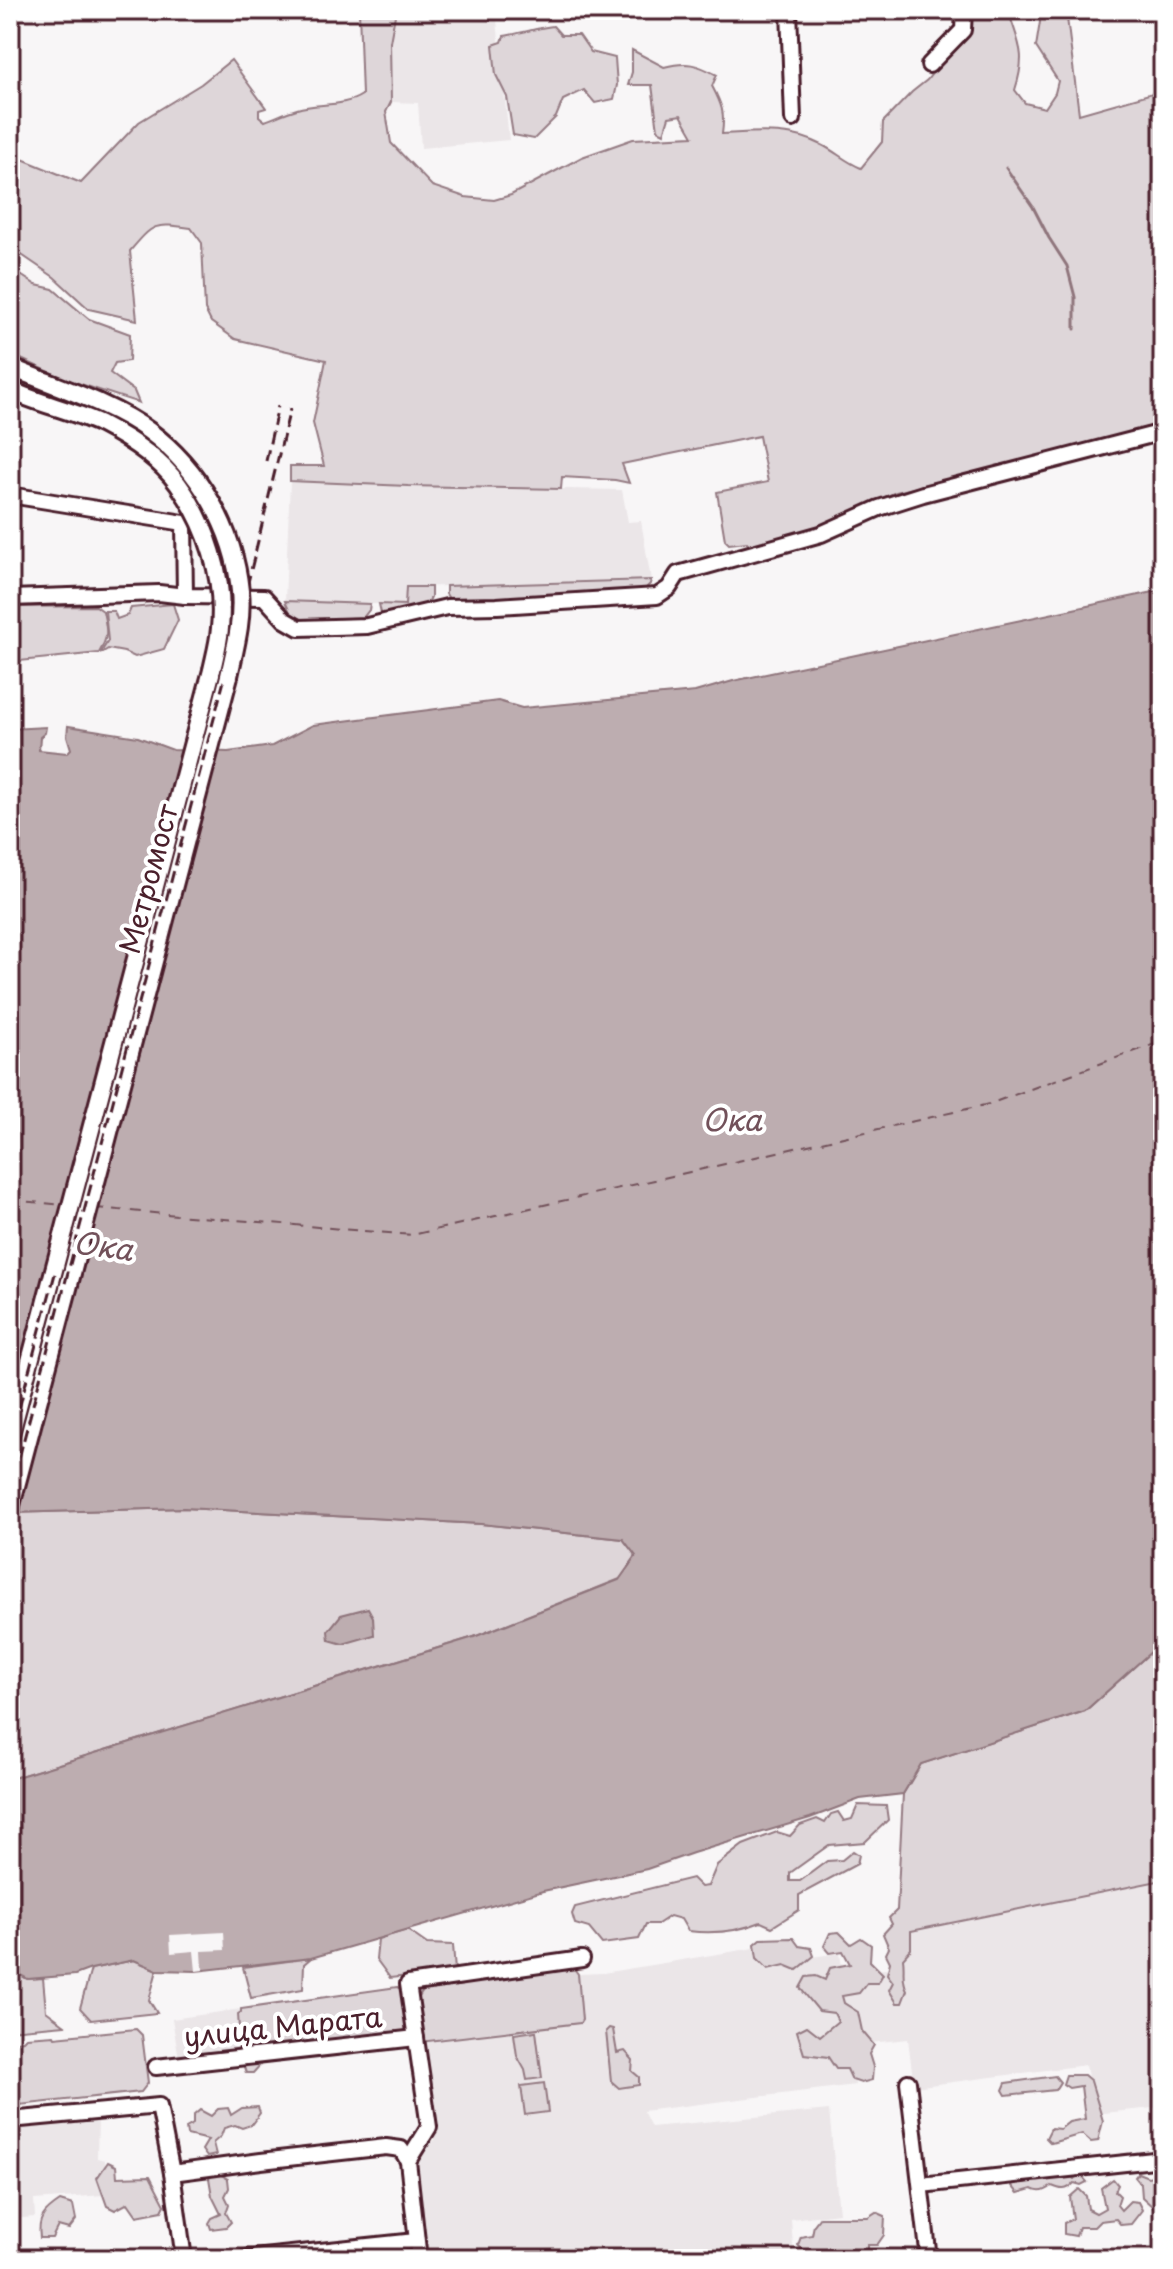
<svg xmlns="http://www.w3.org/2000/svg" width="1173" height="2269" viewBox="0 0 1173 2269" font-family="'Playpen Sans',sans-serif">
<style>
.built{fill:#ebe6e8}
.green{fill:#ded6d9;stroke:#947a82;stroke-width:2}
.water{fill:#bdadb0;stroke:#8f747b;stroke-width:2}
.pier{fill:#f8f6f7}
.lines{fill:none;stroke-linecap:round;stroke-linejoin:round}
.stream{stroke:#8f747b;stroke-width:3}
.ferry{stroke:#72515a;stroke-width:2;stroke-dasharray:10 8;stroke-linecap:butt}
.minor-casing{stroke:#4a1f2b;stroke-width:20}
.major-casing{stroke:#4a1f2b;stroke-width:22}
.minor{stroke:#fff;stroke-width:14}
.major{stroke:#fff;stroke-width:16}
.rail{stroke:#4a1f2b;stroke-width:3;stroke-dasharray:12 6;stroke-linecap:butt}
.major-bridge-casing{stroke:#4a1f2b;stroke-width:22;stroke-linecap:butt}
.major-bridge{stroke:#fff;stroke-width:16}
.labels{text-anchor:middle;stroke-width:8;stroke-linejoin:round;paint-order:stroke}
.street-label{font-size:28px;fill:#4a1f2b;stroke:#fff}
.water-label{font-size:30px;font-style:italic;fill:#72515a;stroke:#fff}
</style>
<rect width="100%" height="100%" fill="#f8f6f7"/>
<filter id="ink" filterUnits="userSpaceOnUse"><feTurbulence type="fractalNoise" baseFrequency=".0125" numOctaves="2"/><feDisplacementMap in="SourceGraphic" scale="16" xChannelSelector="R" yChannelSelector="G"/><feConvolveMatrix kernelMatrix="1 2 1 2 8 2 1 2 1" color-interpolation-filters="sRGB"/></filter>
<g filter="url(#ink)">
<g class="built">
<polygon points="396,10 496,10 509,140 421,148 418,103 391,102 390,42"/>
<polygon points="290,481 408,486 622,490 628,522 641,521 651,580 591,583 406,587 406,605 285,601"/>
<polygon points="1163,1880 1163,2107 1094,2114 1086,2065 914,2087 908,2039 851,2045 855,2085 643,2111 651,2127 829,2110 839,2213 791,2219 794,2259 427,2259 416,2160 423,2145 435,2140 415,2005 418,1996 573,1967 578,1974 603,1973 760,1947 763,1964 840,1953 843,1975 899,1967 896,1934"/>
<polygon points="241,2009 246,2049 179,2058 172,2019"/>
<polygon points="98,2116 97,2158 105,2160 105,2195 34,2200 35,2217 10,2219 10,2123"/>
</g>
<g class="green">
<path d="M359,10h37l-6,32 1,60 -5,10 5,31 41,43 33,11 29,3 17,-5 71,-38 51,-18 60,-3 -12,-21 -12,2 -5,16 -6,-3 -6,-45h-24l4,-13v-22l32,17c23,-6 33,-3 53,8l-5,11c10,19 13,27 10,48 35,-2 68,-6 100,11 14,7 24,17 39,23l21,-26 1,-20 29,-30 15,-12 25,-32 17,-16 2,-22h37c11,35 19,43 7,80l10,13 20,5 10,-15 3,-12 -22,-34 4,-25 -2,-12h28l13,104 84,-24v333l-189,51 -78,18 -84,38 -59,18 -6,-6 -18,2 -4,-4 -8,-48 51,-10 -9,-46 -137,28 7,19 -14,-3 -53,-3 -1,12 -153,-3 -118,-5v-15h34l-11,-43 13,-63 -91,-21 -24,-17 -6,-12 -3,-67 -11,-15c-37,-5 -37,-5 -61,23l7,69 -48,-11 -35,-32 -44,-30v-93l71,29 58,-61 62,-38 30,-24 35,48 -7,2v6l6,5c11,-4 21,-9 32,-12 21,-6 47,-2 65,-14z"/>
<path d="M553,26l8,9h18l12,17 24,6 2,27 -3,14 -19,4 -11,-13 -21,10 -7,17 -22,22 -21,-4 -6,-38 -11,-22 -3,-30 9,-3 2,-6c18,-3 33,-8 49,-10z"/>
<polygon points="10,268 36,285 53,289 89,319 130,334 129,361 115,363 110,373 134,391 139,403 65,379 10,354"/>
<polygon points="651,580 650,584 644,590 456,602 450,600 446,594 446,586"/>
<polygon points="406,587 431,587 431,597 428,603 384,616 381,613 379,604 405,605"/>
<polygon points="285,601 370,604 369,610 362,619 300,623 292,617"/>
<polygon points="173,604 178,620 164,649 135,657 124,652 108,649 100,654 108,641 105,611 114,611 117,619 128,615 131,608"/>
<path d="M96,606l7,5c4,19 6,25 -4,42l-89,9v-55z"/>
<polygon points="184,1508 481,1524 623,1539 636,1556 620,1579 474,1637 10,1779 10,1513"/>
<path d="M1163,1641v239l-252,51v18l-8,9c2,12 -2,21 4,32l-5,13h-5l-8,-13 4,-8 -6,-8 3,-12 -4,-8 3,-6 -6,-14 9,-10 -3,-6 8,-8 6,-116 18,-30 164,-53z"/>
<path d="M858,1805l28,1 2,14 -23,22 -36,3 -39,28v8h10l27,-20 15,-1 11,-9 6,4 -2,9 -58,31v15l-27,17 -11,-5c-24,10 -48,12 -73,9l-7,-12 -11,-3 -12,8h-12l-7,15 -37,5 -13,-16 -14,-4 -3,-10 3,-7 117,-29 9,9 7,-1 9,-21 26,-20 34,-13 13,4 10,-11 17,-6 8,4 6,-9 7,-2 6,9 8,-2z"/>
<polygon points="407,1930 427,1944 453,1945 455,1971 390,1978 376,1959 378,1939"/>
<polygon points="839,1932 851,1944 861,1938 871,1945 870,1961 883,1974 878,1983 867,1983 859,1993 842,1996 844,2003 858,2012 862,2031 874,2045 869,2054 873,2067 872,2080 861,2083 852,2080 847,2069 836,2069 828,2057 804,2054 797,2031 807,2026 820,2036 838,2021 834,2013 819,2011 800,1988 806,1977 816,1976 825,1980 830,1968 850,1964 843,1951 830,1953 824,1946 830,1933"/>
<polygon points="793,1938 799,1946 811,1948 814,1956 797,1970 785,1965 768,1969 757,1958 755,1944 761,1939"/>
<polygon points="311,1958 304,1964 303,1989 251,1998 243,1967"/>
<polygon points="134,1960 157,1970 149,2000 157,2013 91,2020 80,2008 91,1969"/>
<path d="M573,1967l5,7 4,46 -2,3 -160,19c-3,-19 -10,-38 5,-53z"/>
<polygon points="10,1969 27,1979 43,1978 46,2011 65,2025 10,2030"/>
<polygon points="397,1987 403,1990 409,2028 405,2034 368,2037 366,2035 333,2041 331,2040 325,2042 260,2048 262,2063 253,2073 246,2073 244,2067 245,2059 239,2052 238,2043 229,2039 229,2033 239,2029 238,2014 241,2012 241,2009"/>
<polygon points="609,2028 613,2029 617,2053 625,2051 633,2060 632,2071 639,2077 639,2085 619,2088 611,2081 606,2031"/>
<polygon points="136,2029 142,2035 148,2083 141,2092 10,2106 10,2042 23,2040 26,2037 54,2035 55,2037"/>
<polygon points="536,2031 542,2078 527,2080 525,2070 517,2056 514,2034"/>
<polygon points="1066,2075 1084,2075 1091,2081 1103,2121 1098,2141 1091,2142 1082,2134 1051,2143 1046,2138 1051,2128 1060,2129 1069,2122 1085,2119 1081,2086 1069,2088 1063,2084"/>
<polygon points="1055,2076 1060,2082 1055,2090 1006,2095 1003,2090 1006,2083"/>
<polygon points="544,2083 548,2112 525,2115 521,2086"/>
<polygon points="258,2107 260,2113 251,2125 242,2128 235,2125 224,2128 221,2136 213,2143 216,2155 207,2157 202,2150 208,2140 187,2135 186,2128 193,2124 193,2116 200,2110 211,2116 218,2109 228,2108 231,2115 242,2108"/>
<polygon points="108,2162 116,2166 117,2177 150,2176 165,2205 162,2211 137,2216 128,2203 115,2210 107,2206 97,2178"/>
<polygon points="218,2173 228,2179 229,2188 225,2196 229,2204 226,2213 231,2222 226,2227 211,2229 209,2223 212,2218 221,2214 212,2196 209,2178"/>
<polygon points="1138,2173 1148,2177 1156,2175 1163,2185 1163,2206 1154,2208 1142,2197 1141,2184 1135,2177"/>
<path d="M1046,2174l8,5 6,-5h9l5,5 7,-4 6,7 -6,3 -7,-2c-7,8 -13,7 -22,3 -7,6 -13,7 -20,3l-14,4 -6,-7 4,-7 5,-1 6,3 4,-5z"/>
<polygon points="1113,2179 1118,2185 1115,2191 1120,2196 1117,2205 1121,2210 1130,2201 1138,2202 1142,2210 1131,2224 1121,2225 1116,2219 1100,2221 1094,2227 1079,2227 1076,2236 1064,2234 1064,2223 1073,2219 1070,2197 1079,2189 1086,2196 1088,2209 1096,2213 1105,2208 1101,2188"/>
<path d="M60,2201l13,4 3,15 -7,9 -11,-3 -6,12h-12c-3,-20 5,-27 20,-37z"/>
<polygon points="876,2212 885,2216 884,2235 877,2245 867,2245 867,2257 870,2259 812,2259 812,2255 806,2254 798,2245 801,2237 812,2235 814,2225 820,2217 868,2217"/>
</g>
<g class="water">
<polygon points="1163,590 1163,1641 1085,1711 921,1764 903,1794 860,1799 810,1818 693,1853 647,1869 543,1891 311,1958 196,1971 157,1970 134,1960 91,1969 75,1975 28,1979 10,1969 10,1779 474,1637 619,1580 636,1556 623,1539 481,1524 184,1508 10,1513 10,729 46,727 45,733 40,737 39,750 67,753 71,749 67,736 68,726 138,737 173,750 228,752 272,746 313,725 498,701 522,708 695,692 733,681"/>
<polygon points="368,1608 373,1617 374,1635 343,1644 329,1640 328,1631 341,1615"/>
</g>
<polygon class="pier" points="224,1932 225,1950 202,1951 203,1970 196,1971 194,1951 171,1953 170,1935"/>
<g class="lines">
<polyline class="stream" points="1006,168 1033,207 1049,238 1067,266 1075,297 1075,329"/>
<g class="ferry">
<polyline points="10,1200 65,1205"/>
<polyline points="95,1208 412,1235 989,1104 1163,1041"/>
</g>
<defs>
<g id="minor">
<polyline points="789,10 793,119"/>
<polyline points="929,65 963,30 964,10"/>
<polyline points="10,495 184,523 185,596"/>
<polyline points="10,598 159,593 185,596 264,597 285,620 299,628 367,626 447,607 497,606 657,596 669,588 678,574 821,534 879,508 923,494 1163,432"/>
<polyline points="156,2067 416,2038"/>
<polyline points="908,2082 929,2259"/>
<polyline points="10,2120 159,2106 172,2173 184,2259"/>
<polyline points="172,2173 261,2161 386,2147 401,2149 408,2161"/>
<polyline points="921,2185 1163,2159"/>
<polyline points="243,2259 416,2241"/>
<polyline points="419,2259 408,2161 429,2127 408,1984 582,1959"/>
</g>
<g id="major">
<polyline points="10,1437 212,670"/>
<polyline points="10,1509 229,676"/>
</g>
</defs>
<use href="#minor" class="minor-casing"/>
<use href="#major" class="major-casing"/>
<use href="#minor" class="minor"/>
<use href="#major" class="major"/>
<g class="rail">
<polyline points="266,461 278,406"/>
<polyline points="10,1442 56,1270"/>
<polyline points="10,1492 226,673 290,409"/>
</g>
<defs>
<g id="major-bridge">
<path d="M10,367c42,18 104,37 139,64 50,37 85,98 91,160 3,29 -5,57 -11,85"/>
<path d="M10,390c29,14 62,20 91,34 29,15 58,34 77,60 29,40 47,95 42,144 -1,14 -5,28 -8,42"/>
</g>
</defs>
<use href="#major-bridge" class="major-bridge-casing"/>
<use href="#major-bridge" class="major-bridge"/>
</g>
</g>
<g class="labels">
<g class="street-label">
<text transform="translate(149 879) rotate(-75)" y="10">Метромост</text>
<text transform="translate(283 2027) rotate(-6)" y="10">улица Марата</text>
</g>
<g class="water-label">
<text x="732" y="1131">Ока</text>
<text transform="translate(103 1247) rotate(8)" y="10">Ока</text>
</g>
</g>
<rect width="1173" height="2269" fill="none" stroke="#fff" stroke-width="40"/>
<rect x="20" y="20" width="1133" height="2229" fill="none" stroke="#4a1f2b" stroke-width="3" filter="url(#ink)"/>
</svg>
